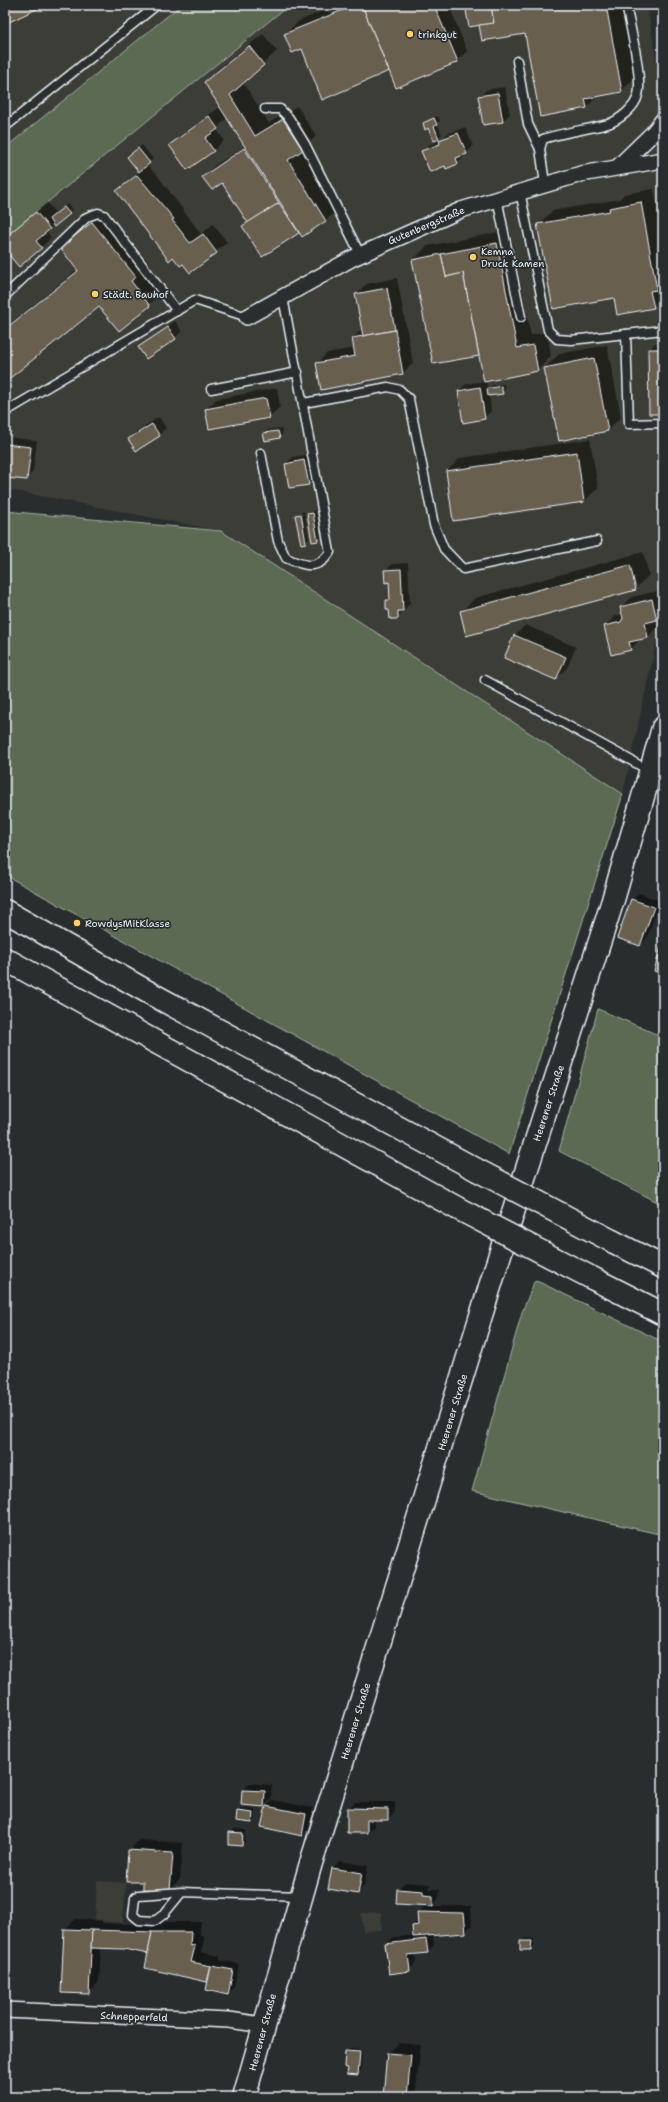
<svg xmlns="http://www.w3.org/2000/svg" width="668" height="2102" viewBox="0 0 668 2102" font-family="'Shantell Sans',sans-serif">
<style>
.built{fill:#3d3c38}
.green{fill:#5b6b53;stroke:#a2aea6}
.shadow{fill:#0007}
.building{fill:#695e50;stroke:#e8f1f8}
.lines{fill:none;stroke-linecap:round;stroke-linejoin:round}
.service-casing{stroke:#e8f1f8;stroke-width:11}
.minor-casing{stroke:#e8f1f8;stroke-width:18}
.secondary-casing{stroke:#e8f1f8;stroke-width:25}
.motorway-casing{stroke:#e8f1f8;stroke-width:25}
.service{stroke:#2a2d2e;stroke-width:8}
.minor{stroke:#2a2d2e;stroke-width:15}
.secondary{stroke:#2a2d2e;stroke-width:22}
.motorway{stroke:#2a2d2e;stroke-width:22}
.motorway-bridge-casing{stroke:#e8f1f8;stroke-width:25;stroke-linecap:butt}
.motorway-bridge{stroke:#2a2d2e;stroke-width:22}
.poi-dot{fill:#ffd166;stroke:#2a2d2e;stroke-width:1.5}
.labels{text-anchor:middle;stroke-width:3.5;stroke-linejoin:round;paint-order:stroke}
.poi-label{font-size:10px;fill:#e8f1f8;stroke:#2a2d2e;text-anchor:start}
.street-label{font-size:10px;fill:#e8f1f8;stroke:#2a2d2e}
</style>
<rect width="100%" height="100%" fill="#2a2d2e"/>
<filter id="ink" filterUnits="userSpaceOnUse"><feTurbulence type="fractalNoise" baseFrequency=".025" numOctaves="2"/><feDisplacementMap in="SourceGraphic" scale="8" xChannelSelector="R" yChannelSelector="G"/><feConvolveMatrix kernelMatrix="1 2 1 2 8 2 1 2 1" color-interpolation-filters="sRGB"/></filter>
<g filter="url(#ink)">
<g class="built">
<polygon points="5,5 181,5 5,148"/>
<polygon points="289,5 647,5 663,100 663,611 623,794 221,531 5,489 5,237"/>
<polygon points="97,1881 126,1883 123,1923 95,1921"/>
<polygon points="381,1912 382,1930 363,1931 361,1913"/>
</g>
<g class="green">
<polygon points="181,5 289,5 5,237 5,148"/>
<polygon points="5,511 221,531 623,794 509,1154 5,875"/>
<polygon points="598,1009 663,1037 663,1205 559,1151"/>
<polygon points="535,1280 663,1342 663,1535 472,1491 522,1312"/>
</g>
<g class="shadow">
<polygon points="337,5 449,5 467,51 457,61 389,70 322,98 302,47 285,34 299,21"/>
<polygon points="466,5 622,5 635,78 621,91 599,95 587,107 526,32 480,24"/>
<polygon points="263,34 277,51 243,82 269,123 297,106 316,136 303,149 339,207 326,221 302,236 299,232 262,256 244,226 248,222 222,182 204,177 214,166 245,146 227,118 216,129 224,140 214,150 187,169 171,145 181,135 220,107 205,82 218,69"/>
<polygon points="505,87 510,114 503,121 479,97 486,90"/>
<polygon points="438,116 440,121 437,123 442,135 434,140 428,127 424,124"/>
<polygon points="465,127 473,146 458,163 447,168 446,165 422,152 429,145 441,140 447,134"/>
<polygon points="142,145 153,159 147,164 154,173 155,172 201,234 213,224 227,242 191,272 118,191 140,171 128,157"/>
<polygon points="654,189 663,238 663,297 653,307 615,296 538,225 552,211 620,199 624,194"/>
<polygon points="47,202 56,214 68,204 72,210 46,231 51,237 41,248 5,248 5,238"/>
<polygon points="106,210 149,263 144,268 163,292 119,330 99,305 5,381 5,328 78,269 62,248"/>
<polygon points="510,230 531,335 547,332 551,356 538,370 486,380 488,389 491,386 504,384 505,389 502,393 489,395 491,411 484,418 459,391 466,384 485,381 480,354 413,260 427,246"/>
<polygon points="397,278 413,363 402,374 317,364 327,353 355,348 353,338 362,329 356,295 366,284"/>
<polygon points="175,321 182,331 175,338 140,347"/>
<polygon points="655,343 663,343 663,413 649,350"/>
<polygon points="607,345 621,417 608,430 545,368 559,354"/>
<polygon points="277,388 280,407 269,417 206,409 217,399"/>
<polygon points="159,417 166,428 159,435 129,439 136,432"/>
<polygon points="281,428 283,434 279,437 264,434 268,430"/>
<polygon points="9,437 37,441 33,472 26,479 5,477 5,441"/>
<polygon points="590,439 598,488 584,501 454,520 447,471 460,458"/>
<polygon points="311,454 315,477 308,484 286,464 293,457"/>
<polygon points="316,510 321,537 317,540 308,514"/>
<polygon points="304,511 309,539 302,543 296,515"/>
<polygon points="643,552 649,575 635,589 461,612 475,598"/>
<polygon points="408,563 410,603 398,618 390,609 387,600 390,597 390,581 385,571 392,564"/>
<polygon points="662,590 663,612 656,619 658,626 648,637 641,638 631,649 605,626 615,616 623,614 621,607 632,597"/>
<polygon points="525,625 576,647 567,668 556,679 515,636"/>
<polygon points="639,893 660,901 647,938 640,945 632,900"/>
<polygon points="250,1783 272,1785 271,1799 264,1806 243,1790"/>
<polygon points="273,1800 313,1808 309,1828 302,1835 267,1806"/>
<polygon points="355,1802 395,1802 395,1812 388,1819 374,1819 374,1826 367,1832 348,1809"/>
<polygon points="241,1808 255,1810 255,1818 251,1822 238,1812"/>
<polygon points="234,1829 246,1830 245,1842 242,1845 230,1833"/>
<polygon points="139,1840 183,1843 180,1879 170,1889 129,1851"/>
<polygon points="339,1861 368,1866 364,1886 357,1893 329,1888 333,1868"/>
<polygon points="405,1882 430,1884 429,1889 440,1889 439,1898 432,1906 471,1906 472,1925 465,1932 433,1935 434,1945 427,1952 415,1953 416,1963 409,1970 386,1945 393,1938 414,1935 413,1926 419,1920 418,1912 426,1905 398,1889"/>
<polygon points="76,1919 102,1920 102,1923 160,1925 163,1922 201,1922 200,1935 205,1936 201,1952 220,1956 220,1960 239,1964 234,1987 228,1994 209,1981 146,1967 149,1953 125,1948 101,1947 99,1982 89,1993 65,1929"/>
<polygon points="525,1938 534,1939 534,1946 531,1949 521,1941"/>
<polygon points="399,2043 421,2045 415,2097 384,2097 388,2053"/>
<polygon points="349,2049 362,2050 361,2070 358,2074 346,2052"/>
</g>
<g class="building">
<polygon points="5,5 45,5 5,24"/>
<polygon points="355,5 362,5 389,71 322,100 302,49 292,53 284,34"/>
<polygon points="362,5 434,5 458,62 396,88"/>
<polygon points="465,5 491,5 494,23 469,27"/>
<polygon points="491,5 606,5 622,92 585,99 587,108 540,117 525,34 482,41 479,25 494,23"/>
<polygon points="249,46 264,65 230,95 255,136 283,119 303,150 288,160 326,221 302,237 204,82"/>
<polygon points="498,93 503,122 483,125 478,96"/>
<polygon points="209,116 218,129 205,138 214,151 187,170 169,145"/>
<polygon points="434,118 437,125 434,126 439,139 434,141 428,128 425,130 423,123"/>
<polygon points="458,133 467,154 456,158 458,164 446,169 445,166 430,172 421,151 440,144 439,140"/>
<polygon points="138,148 150,163 139,172 127,157"/>
<polygon points="244,148 279,203 248,223 222,183 212,190 202,177"/>
<polygon points="137,175 174,219 172,220 190,243 203,234 217,253 190,273 183,264 180,266 173,257 169,261 116,191"/>
<polygon points="641,202 657,290 650,291 654,308 617,315 614,298 553,309 537,224 610,211 609,208"/>
<polygon points="279,203 299,233 262,257 242,226"/>
<polygon points="64,207 70,214 54,227 49,219"/>
<polygon points="36,212 50,229 36,241 42,248 19,267 5,250 5,237"/>
<polygon points="92,222 136,277 131,281 150,306 119,331 99,307 5,382 5,329 78,271 60,248"/>
<polygon points="497,243 517,348 533,345 538,371 484,382 463,273 446,277 441,254"/>
<polygon points="441,254 446,277 463,273 479,356 433,364 412,260"/>
<polygon points="387,288 395,330 363,336 355,294"/>
<polygon points="168,327 176,339 146,359 138,347"/>
<polygon points="395,330 403,374 321,390 316,363 355,356 352,338"/>
<polygon points="648,349 663,349 663,414 649,414"/>
<polygon points="594,358 608,431 559,441 544,368"/>
<polygon points="501,386 503,394 488,396 487,389"/>
<polygon points="480,387 485,419 463,423 458,391"/>
<polygon points="266,398 270,418 209,429 205,409"/>
<polygon points="152,424 160,436 136,451 128,439"/>
<polygon points="278,431 280,438 265,441 263,433"/>
<polygon points="5,444 31,447 27,480 5,478"/>
<polygon points="577,452 584,502 453,521 446,471"/>
<polygon points="304,460 309,485 289,488 285,464"/>
<polygon points="313,513 318,541 312,542 307,514"/>
<polygon points="301,514 306,543 301,544 295,515"/>
<polygon points="630,565 636,590 466,636 460,611"/>
<polygon points="401,569 403,611 398,611 398,619 390,619 389,610 386,610 386,600 390,600 389,582 385,583 384,570"/>
<polygon points="652,599 657,620 645,623 648,638 629,642 631,650 611,655 604,626 621,622 623,618 620,607"/>
<polygon points="514,635 566,657 556,680 504,658"/>
<polygon points="631,899 654,907 640,946 617,938"/>
<polygon points="663,939 663,974 654,971"/>
<polygon points="242,1790 265,1791 264,1807 241,1805"/>
<polygon points="266,1806 306,1814 302,1836 261,1827"/>
<polygon points="347,1808 388,1809 388,1820 367,1820 367,1833 347,1833"/>
<polygon points="237,1811 253,1813 252,1823 236,1821"/>
<polygon points="229,1832 243,1833 242,1846 229,1845"/>
<polygon points="128,1850 173,1853 170,1890 143,1889 143,1882 126,1882"/>
<polygon points="332,1868 362,1873 358,1894 328,1889"/>
<polygon points="397,1889 423,1891 423,1895 433,1896 433,1906 396,1904"/>
<polygon points="417,1912 464,1913 466,1933 413,1937 412,1926 418,1925"/>
<polygon points="64,1929 92,1930 89,1994 61,1993"/>
<polygon points="92,1930 152,1932 148,1954 124,1949 91,1948"/>
<polygon points="152,1932 191,1932 190,1945 195,1946 191,1962 211,1966 207,1982 145,1968"/>
<polygon points="426,1939 428,1953 408,1955 410,1971 389,1974 385,1944"/>
<polygon points="520,1941 532,1941 531,1950 520,1950"/>
<polygon points="211,1966 233,1970 228,1995 206,1990"/>
<polygon points="345,2051 360,2052 358,2075 347,2074 348,2068 344,2067"/>
<polygon points="387,2053 411,2055 407,2097 383,2097"/>
</g>
<g class="lines">
<defs>
<g id="service">
<polyline points="517,61 528,124 540,149"/>
<polyline points="265,109 280,109 289,118 305,144 360,254"/>
<polyline points="5,127 157,5"/>
<path d="M545,183l-5,-34 3,-10c21,-7 43,-9 65,-15 11,-4 27,-16 30,-29 5,-17 -8,-70 -12,-90"/>
<polyline points="520,191 548,330 557,339 571,340 663,330"/>
<polyline points="497,198 521,317"/>
<polyline points="5,296 87,217 98,213 104,215 177,311"/>
<polyline points="626,334 629,424 663,423"/>
<polyline points="211,389 298,372"/>
<polyline points="304,403 388,387 400,390 409,399 434,525 444,549 463,569 597,541"/>
<polyline points="5,412 195,300 247,317"/>
<path d="M261,453l17,88 8,17c18,8 32,13 44,-6l-47,-255"/>
<polyline points="485,680 650,771"/>
<polyline points="182,1892 138,1895 135,1898 133,1915 139,1920 155,1921 164,1914 182,1892 300,1896"/>
</g>
<g id="minor">
<polyline points="619,166 654,132 663,120"/>
<polyline points="247,317 353,258 461,210 581,174 663,160"/>
<polyline points="5,2010 229,2020 263,2025"/>
</g>
<polyline id="secondary" points="244,2097 311,1863 515,1206 613,900 663,728"/>
<g id="motorway">
<polyline points="5,911 148,992 477,1170"/>
<polyline points="5,959 457,1208"/>
<polyline points="612,1241 663,1267"/>
<polyline points="592,1278 663,1314"/>
</g>
</defs>
<use href="#service" class="service-casing"/>
<use href="#minor" class="minor-casing"/>
<use href="#secondary" class="secondary-casing"/>
<use href="#motorway" class="motorway-casing"/>
<use href="#service" class="service"/>
<use href="#minor" class="minor"/>
<use href="#secondary" class="secondary"/>
<use href="#motorway" class="motorway"/>
<defs>
<g id="motorway-bridge">
<polyline points="477,1170 612,1241"/>
<polyline points="457,1208 592,1278"/>
</g>
</defs>
<use href="#motorway-bridge" class="motorway-bridge-casing"/>
<use href="#motorway-bridge" class="motorway-bridge"/>
</g>
</g>
<g class="poi-dot">
<circle cx="410" cy="34" r="4"/>
<circle cx="473" cy="257" r="4"/>
<circle cx="95" cy="294" r="4"/>
<circle cx="77" cy="923" r="4"/>
</g>
<g class="labels">
<g class="poi-label">
<text x="418" y="38">trinkgut</text>
<text x="481" y="255">Kemna<tspan x="481" dy="12">Druck Kamen</tspan></text>
<text x="103" y="298">Städt. Bauhof</text>
<text x="85" y="927">RowdysMitKlasse</text>
</g>
<g class="street-label">
<text transform="translate(426 225) rotate(-23)" y="4">Gutenbergstraße</text>
<text transform="translate(548 1103) rotate(-72)" y="4">Heerener Straße</text>
<text transform="translate(452 1412) rotate(-73)" y="4">Heerener Straße</text>
<text transform="translate(355 1721) rotate(-73)" y="4">Heerener Straße</text>
<text transform="translate(134 2016) rotate(2)" y="4">Schnepperfeld</text>
<text transform="translate(262 2032) rotate(-75)" y="4">Heerener Straße</text>
</g>
</g>
<rect width="668" height="2102" fill="none" stroke="#2a2d2e" stroke-width="20"/>
<rect x="10" y="10" width="648" height="2082" fill="none" stroke="#e8f1f8" stroke-width="1.5" filter="url(#ink)"/>
</svg>
